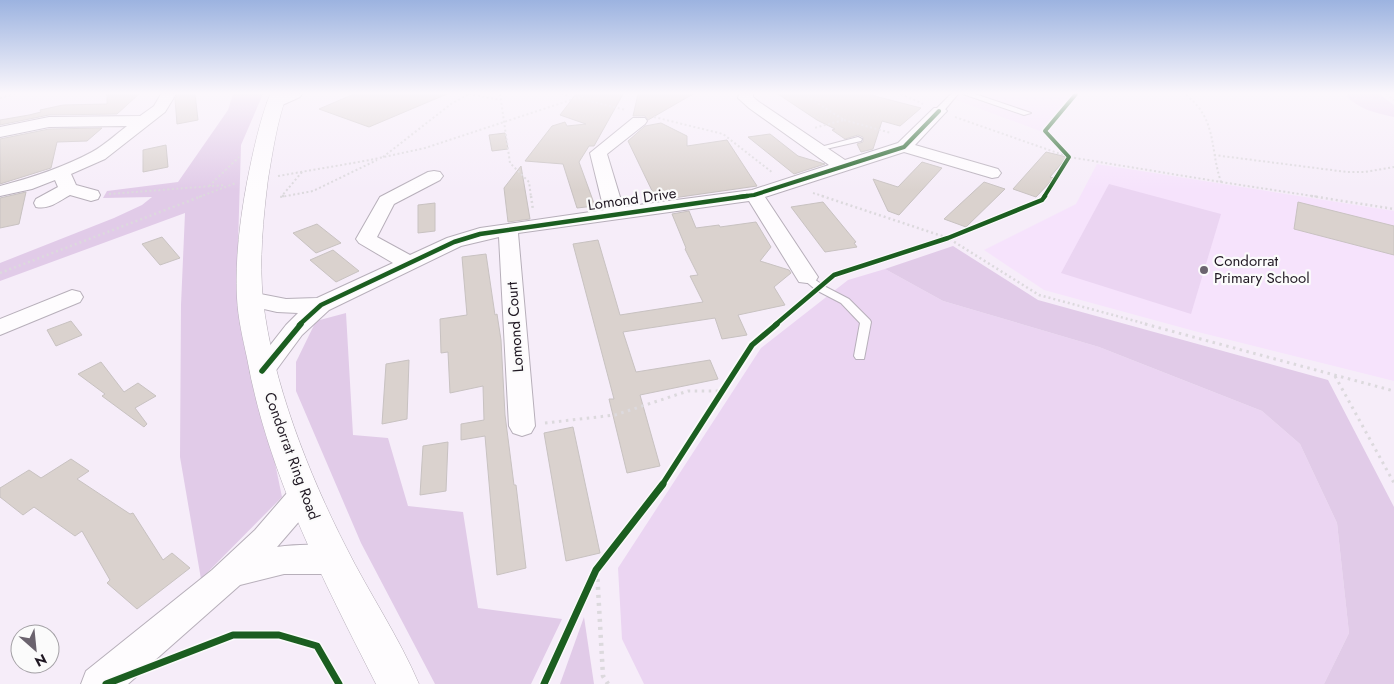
<svg xmlns="http://www.w3.org/2000/svg" width="1394" height="684" viewBox="0 0 1394 684" font-family="Jost,sans-serif">
<style>
.built{fill:#f6e3fc}
.green{fill:#ebd5f2}
.forest{fill:#e1cbe8}
.building{fill:#dad2ce;stroke:#c8c2c1}
.lines{fill:none;stroke-linecap:round;stroke-linejoin:round}
.lane-casing{stroke:#b7afba;stroke-width:2}
.street-casing{stroke:#b7afba;stroke-width:2}
.secondary-casing{stroke:#b7afba;stroke-width:1}
.path-far3{stroke:#dcd9dd;stroke-width:2;stroke-dasharray:2 2.5;stroke-linecap:butt}
.path-far2{stroke:#dcd9dd;stroke-width:2.5;stroke-dasharray:2 3;stroke-linecap:butt}
.path-far1{stroke:#dcd9dd;stroke-width:3;stroke-dasharray:2.5 4.5;stroke-linecap:butt}
.path{stroke:#dcd9dd;stroke-width:4.5;stroke-dasharray:3 5;stroke-linecap:butt}
.lane{fill:#fefcfe;fill-rule:evenodd}
.street{fill:#fefcfe;fill-rule:evenodd}
.secondary{fill:#fefcfe;fill-rule:evenodd}
.cycleway-far3-casing{stroke:#fbfbfb;stroke-width:5.5}
.cycleway-far2-casing{stroke:#fbfbfb;stroke-width:7}
.cycleway-far1-casing{stroke:#fbfbfb;stroke-width:9}
.cycleway-casing{stroke:#fbfbfb;stroke-width:10}
.cycleway-far3{stroke:#1b5e20;stroke-width:4}
.cycleway-far2{stroke:#1b5e20;stroke-width:4.5}
.cycleway-far1{stroke:#1b5e20;stroke-width:5.5}
.cycleway{stroke:#1b5e20;stroke-width:7}
.poi-dot{fill:#6b636e;stroke:#fbfbfb;stroke-width:2}
.labels{text-anchor:middle;stroke-width:4.5;stroke-linejoin:round;paint-order:stroke}
.street-label{font-size:15px;fill:#201823;stroke:#fbfbfb}
.poi-label{font-size:15px;fill:#201823;stroke:#fbfbfb;text-anchor:start}
</style>
<rect width="100%" height="100%" fill="#f6edf9"/>
<g class="built">
<polygon points="940,94 1071,94 1040,131"/>
<polygon points="1097,164 1394,211 1394,381 1198,332 1044,290 984,250 1076,204"/>
</g>
<g class="green">
<path d="M1348,94h31l15,11v12c-18,-4 -33,-7 -47,-20z"/>
<polygon points="1109,184 1221,214 1191,314 1061,273"/>
<polygon points="885,269 943,301 1099,347 1262,411 1300,444 1337,523 1349,633 1324,684 644,684 622,639 618,568 761,348 848,280"/>
</g>
<g class="forest">
<polygon points="233,94 263,94 241,145 237,278 282,497 201,579 180,457 181,305 185,213 0,281 0,263 114,218 142,205 152,197 103,198 107,191 178,182 228,110"/>
<polygon points="953,246 1038,300 1328,380 1394,507 1394,684 1324,684 1349,633 1337,523 1300,444 1262,411 1099,347 943,301 885,269"/>
<polygon points="346,313 353,435 388,438 408,506 463,512 478,608 562,619 531,684 435,684 361,543 296,391 296,362 316,321"/>
<polygon points="584,617 594,684 560,684"/>
</g>
<g class="building">
<polygon points="107,94 139,94 117,114 49,115 0,125 0,120 29,115 41,112 40,110 63,105 107,104"/>
<polygon points="178,94 195,94 198,120 177,124 175,99"/>
<polygon points="354,94 447,94 369,127 319,109"/>
<polygon points="576,94 623,94 594,146 589,146 579,162 595,206 577,208 563,164 525,161 552,126 565,122 567,126 586,124 560,115"/>
<polygon points="638,94 693,94 648,120 645,116 633,116"/>
<polygon points="778,94 867,94 921,108 900,126 882,121 873,149 861,152 857,144 863,142 863,137 858,135 845,139 832,130 835,129 817,120"/>
<polygon points="661,123 687,136 687,146 727,140 757,186 666,199 666,197 656,199 628,141 645,126"/>
<polygon points="102,128 87,141 57,142 51,168 0,184 0,139 49,129"/>
<polygon points="505,133 508,149 492,151 489,135"/>
<polygon points="770,134 798,156 825,164 794,174 748,137"/>
<polygon points="166,145 168,167 143,172 143,150"/>
<polygon points="1046,152 1067,157 1050,177 1054,178 1036,197 1013,189"/>
<polygon points="922,162 942,168 899,215 888,211 873,179 898,187"/>
<polygon points="521,166 530,219 508,222 504,188"/>
<polygon points="984,182 1005,189 966,227 944,219"/>
<polygon points="26,192 19,224 0,228 0,198"/>
<polygon points="823,202 856,242 854,243 857,247 825,252 791,207"/>
<polygon points="1298,202 1394,226 1394,255 1294,229"/>
<polygon points="435,203 435,231 418,233 418,205"/>
<polygon points="689,211 696,228 719,225 720,227 756,222 771,247 760,261 789,270 791,273 774,287 785,305 738,315 747,335 722,339 715,318 623,332 636,372 710,360 718,379 640,395 660,466 627,473 609,399 614,399 573,244 598,240 620,315 703,302 690,276 698,275 685,249 686,248 672,214"/>
<polygon points="317,224 341,243 316,253 293,233"/>
<polygon points="162,237 180,258 160,265 142,244"/>
<polygon points="333,250 359,271 336,282 310,260"/>
<polygon points="486,254 495,315 497,314 501,340 505,415 514,485 516,485 526,568 497,575 485,436 461,440 461,424 484,420 483,386 450,393 448,352 441,353 440,319 467,315 462,257"/>
<polygon points="71,321 82,335 56,346 47,330"/>
<polygon points="409,360 407,419 382,424 386,364"/>
<polygon points="101,362 124,392 138,383 156,396 135,408 147,424 144,427 102,396 105,394 78,374"/>
<polygon points="573,427 600,553 566,561 544,433"/>
<polygon points="448,442 446,491 420,495 423,446"/>
<polygon points="71,459 89,471 77,479 130,514 133,513 163,560 172,553 190,568 137,609 107,583 110,580 82,531 75,536 34,507 23,515 0,497 0,488 29,470 41,478"/>
</g>
<g class="lines">
<defs>
<g id="lane">
<polygon points="951,94 958,94 942,113 936,113 936,109"/>
<polygon points="963,94 975,94 1031,113 1024,115"/>
<polygon points="858,137 862,139 861,141 817,151 813,149"/>
<polygon points="807,274 824,286 849,299 870,320 871,322 864,359 856,359 854,356 860,323 841,303 816,290 803,279 802,277"/>
</g>
<g id="street">
<path d="M161,94h15l-11,18 -60,47 -34,15 5,11 22,6 2,4 -2,4 -7,2 -21,-6c-11,6 -21,15 -34,12l-2,-4 2,-4 22,-12 -3,-7 -23,9 -32,7v-10c31,-8 64,-19 92,-34 13,-7 24,-18 35,-26l-78,1 -49,10v-10l49,-10 91,-1 14,-10z"/>
<polygon points="282,94 302,94 300,97 280,106 270,106 267,103 270,100"/>
<polygon points="739,94 753,94 753,97 759,102 845,160 898,143 934,108 944,108 947,111 944,114 915,145 998,169 1001,173 998,177 992,178 904,152 765,197 818,277 815,282 807,283 799,282 749,201 518,233 535,426 531,433 522,436 513,433 509,426 499,237 461,246 329,310 302,335 271,377 262,379 253,377 250,371 286,325 298,313 277,312 242,304 239,299 242,294 250,292 286,299 317,298 393,263 359,243 356,239 380,197 428,172 434,171 440,172 443,176 440,180 394,204 377,237 410,255 447,238 480,228 604,210 590,153 633,118 645,118 647,121 645,124 607,154 623,207 752,190 829,165 749,108 738,98"/>
<polygon points="72,290 80,292 83,297 80,302 0,335 0,319"/>
<path d="M303,482l10,4 5,8 -16,24 -25,29c22,-3 47,-4 67,3l5,10 -5,10 -11,4h-49l-44,11 -112,99h-47l5,-13 126,-101 43,-40 38,-44z"/>
</g>
<path id="secondary" d="M270,94h17c-10,28 -14,56 -19,85 -5,40 -9,81 -5,121 9,81 46,175 83,247 23,46 53,90 73,137h-43c-53,-104 -108,-210 -129,-326 -4,-19 -9,-39 -10,-60 -2,-39 3,-78 10,-116 6,-30 12,-59 23,-88z"/>
</defs>
<use href="#lane" class="lane-casing"/>
<use href="#street" class="street-casing"/>
<use href="#secondary" class="secondary-casing"/>
<g class="path-far3">
<polyline points="469,94 500,100"/>
<polyline points="500,94 510,163 529,182 531,197"/>
<polyline points="561,94 626,110"/>
<polyline points="803,94 844,120 814,128"/>
<polyline points="901,94 923,104"/>
<polyline points="1386,94 1394,100"/>
<polyline points="0,98 15,94"/>
<polyline points="654,117 723,134 773,173"/>
<path d="M955,117l114,40 152,25c-12,-36 -3,-62 -36,-88"/>
<polyline points="844,120 891,133"/>
<polyline points="1214,155 1347,172 1365,172 1394,167"/>
<polyline points="383,157 451,104 469,94"/>
<polyline points="302,172 281,197 313,191 377,160"/>
<polyline points="278,176 370,160 425,148 589,94"/>
<polyline points="1221,182 1319,197"/>
<polyline points="209,186 239,157"/>
<polyline points="813,193 826,197"/>
<polyline points="109,194 225,185"/>
<polyline points="199,197 236,183"/>
<polyline points="1044,197 1069,157 1045,131 1076,94"/>
</g>
<g class="path-far2">
<polyline points="282,196 286,196"/>
<polyline points="531,196 533,210"/>
<polyline points="822,196 948,238 1039,295 1150,325"/>
<polyline points="1311,196 1394,209"/>
<polyline points="0,273 202,196"/>
<polyline points="831,278 834,275 948,238 1042,200 1045,196"/>
<polyline points="775,325 809,296"/>
</g>
<g class="path-far1">
<polyline points="1145,324 1394,391"/>
<polyline points="1335,376 1394,483"/>
<polyline points="545,423 615,415 688,391 722,391"/>
<polyline points="662,485 752,345 777,324"/>
</g>
<g class="path">
<polyline points="597,571 603,676 608,684"/>
<polyline points="173,659 233,635 279,635 317,646 339,684"/>
<polyline points="544,684 596,570 663,484"/>
</g>
<use href="#lane" class="lane"/>
<use href="#street" class="street"/>
<use href="#secondary" class="secondary"/>
<defs>
<g id="cycleway-far3">
<polyline points="738,197 754,195 904,147 939,111"/>
<polyline points="1044,197 1069,157 1045,131 1076,94"/>
</g>
<g id="cycleway-far2">
<polyline points="299,325 321,305 454,242 480,234 747,196"/>
<polyline points="775,325 834,275 948,238 1042,200 1045,196"/>
</g>
<g id="cycleway-far1">
<polyline points="262,371 301,324"/>
<polyline points="662,485 752,345 777,324"/>
</g>
<g id="cycleway">
<polyline points="106,684 233,635 279,635 317,646 339,684"/>
<polyline points="544,684 596,570 663,484"/>
</g>
</defs>
<use href="#cycleway-far3" class="cycleway-far3-casing"/>
<use href="#cycleway-far2" class="cycleway-far2-casing"/>
<use href="#cycleway-far1" class="cycleway-far1-casing"/>
<use href="#cycleway" class="cycleway-casing"/>
<use href="#cycleway-far3" class="cycleway-far3"/>
<use href="#cycleway-far2" class="cycleway-far2"/>
<use href="#cycleway-far1" class="cycleway-far1"/>
<use href="#cycleway" class="cycleway"/>
</g>
<linearGradient id="sky" x2="0" y2="1"><stop stop-color="#9cb3e0"/><stop offset="0.49" stop-color="#fbf7fc"/><stop offset="1" stop-color="#fbf7fc" stop-opacity="0"/></linearGradient>
<rect width="1394" height="190" fill="url(#sky)"/>
<circle class="poi-dot" cx="1204" cy="270" r="5"/>
<g class="labels">
<g class="street-label">
<text transform="translate(632 199) rotate(-8)" y="5">Lomond Drive</text>
<text transform="translate(515 327) rotate(-94)" y="5">Lomond Court</text>
<text transform="translate(292 456) rotate(70)" y="5">Condorrat Ring Road</text>
</g>
<g class="poi-label">
<text x="1214" y="266">Condorrat<tspan x="1214" dy="17">Primary School</tspan></text>
</g>
</g>
<g transform="translate(35 649) rotate(153)"><circle r="24" fill="#fbfbfb" stroke="#a3a0a5"/>
<path d="M0-4L9 19L0 12L-9 19Z" fill="#6b636e"/>
<text y="-8" font-size="14" font-weight="bold" text-anchor="middle" fill="#201823">N</text>
</g>
</svg>
